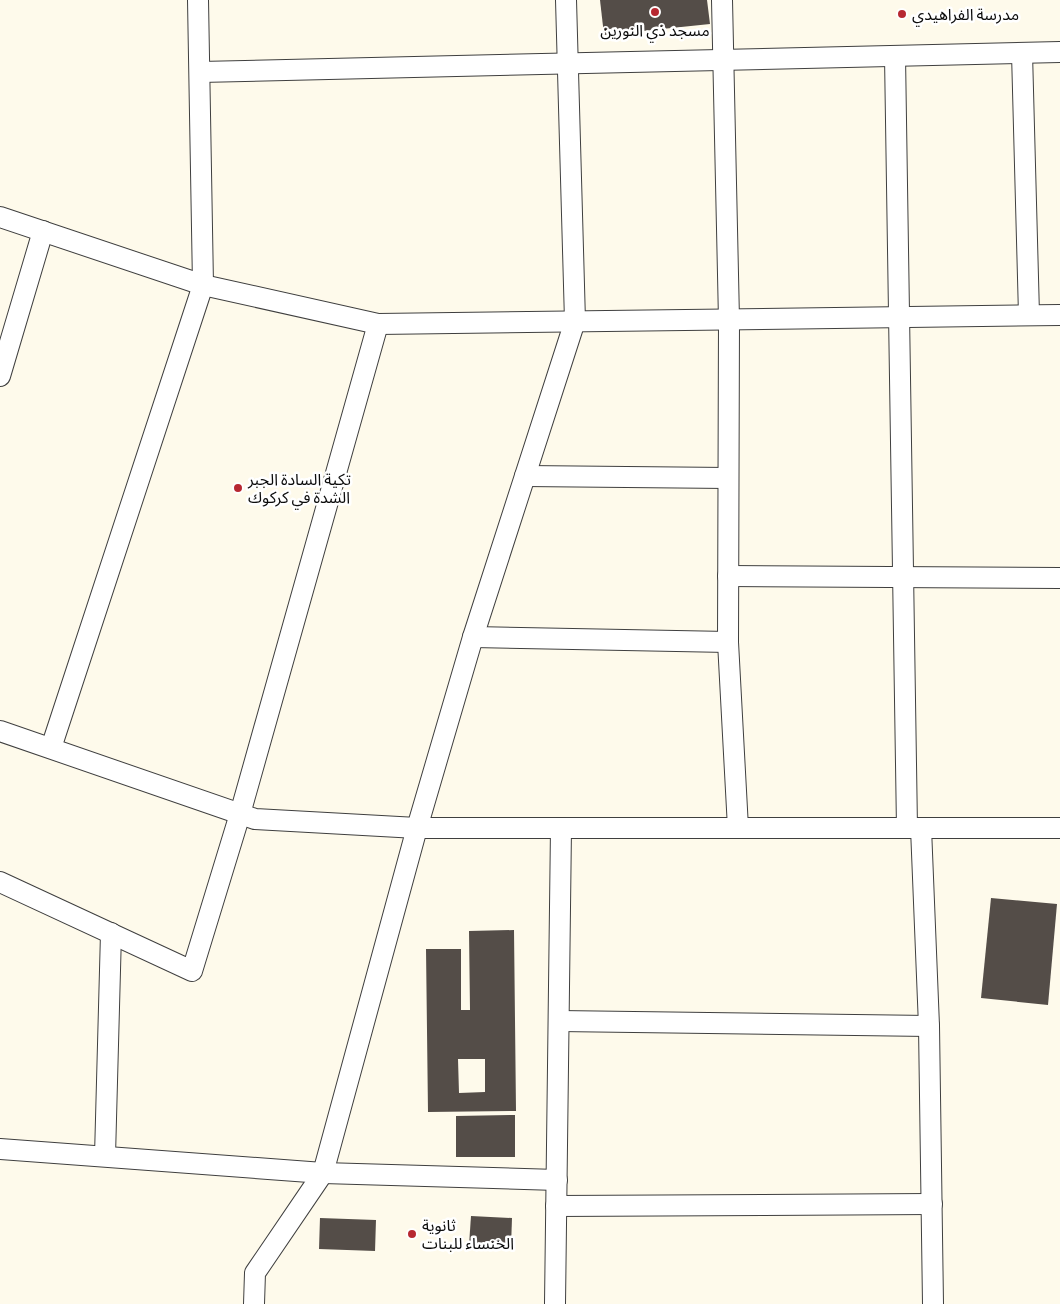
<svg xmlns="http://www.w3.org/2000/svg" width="1060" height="1304" viewBox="0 0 1060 1304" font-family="'Crimson Pro','Noto Sans Arabic',serif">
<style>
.building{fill:#544d48;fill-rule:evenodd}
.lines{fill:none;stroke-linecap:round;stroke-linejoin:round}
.street-casing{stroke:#3f3f3f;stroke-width:22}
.street{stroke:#fff;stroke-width:20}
.poi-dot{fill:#b72831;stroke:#fff;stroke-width:2}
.labels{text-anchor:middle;stroke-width:5;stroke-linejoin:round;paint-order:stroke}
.poi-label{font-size:16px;fill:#0c0c0c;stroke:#fff;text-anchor:start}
</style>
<rect width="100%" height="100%" fill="#fefaeb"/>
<g class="building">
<polygon points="600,0 707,0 710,24 604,35"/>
<polygon points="991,898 1057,904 1048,1005 981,998"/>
<path d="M514,930l2,181 -88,1 -2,-163h35v61h9l-1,-79zM458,1059h27v33l-26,1z"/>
<polygon points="515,1115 515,1157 456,1157 456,1116"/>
<polygon points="471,1216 512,1218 511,1247 469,1245"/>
<polygon points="320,1218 376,1220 375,1251 319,1249"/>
</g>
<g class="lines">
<defs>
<g id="street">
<polyline points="722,0 729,320 728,642 738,828"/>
<polyline points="1022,53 1029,315"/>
<polyline points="895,56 907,828"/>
<polyline points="200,72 1060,52"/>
<polyline points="0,217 203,285 378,324 1060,315"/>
<polyline points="0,376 43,231"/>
<polyline points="525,476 728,478"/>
<polyline points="728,576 1060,578"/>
<polyline points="473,637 728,642"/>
<polyline points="0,731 255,819 417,828 1060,828"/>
<polyline points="51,748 203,285 198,0"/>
<polyline points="921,828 929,1026 933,1304"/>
<polyline points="0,882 192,971 240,814 378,324"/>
<polyline points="559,1021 929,1026"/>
<polyline points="0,1149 323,1173 557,1180"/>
<polyline points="105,1156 111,933"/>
<polyline points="556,1206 932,1204"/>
<polyline points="254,1304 255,1273 323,1173 417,828 473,637 575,321 566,0"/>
<polyline points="555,1304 561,828"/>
</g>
</defs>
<use href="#street" class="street-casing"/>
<use href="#street" class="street"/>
</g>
<g class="poi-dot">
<circle cx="655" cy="12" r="5"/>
<circle cx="902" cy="14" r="5"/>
<circle cx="238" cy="488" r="5"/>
<circle cx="412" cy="1234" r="5"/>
</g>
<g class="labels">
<g class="poi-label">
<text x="912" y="20">مدرسة الفراهيدي</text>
<text x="655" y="36" text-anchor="middle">مسجد ذي النورين</text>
<text x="248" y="485">تكية السادة الجبر<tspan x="248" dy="18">الشدة في كركوك</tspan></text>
<text x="422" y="1231">ثانوية<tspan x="422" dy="18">الخنساء للبنات</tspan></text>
</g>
</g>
</svg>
